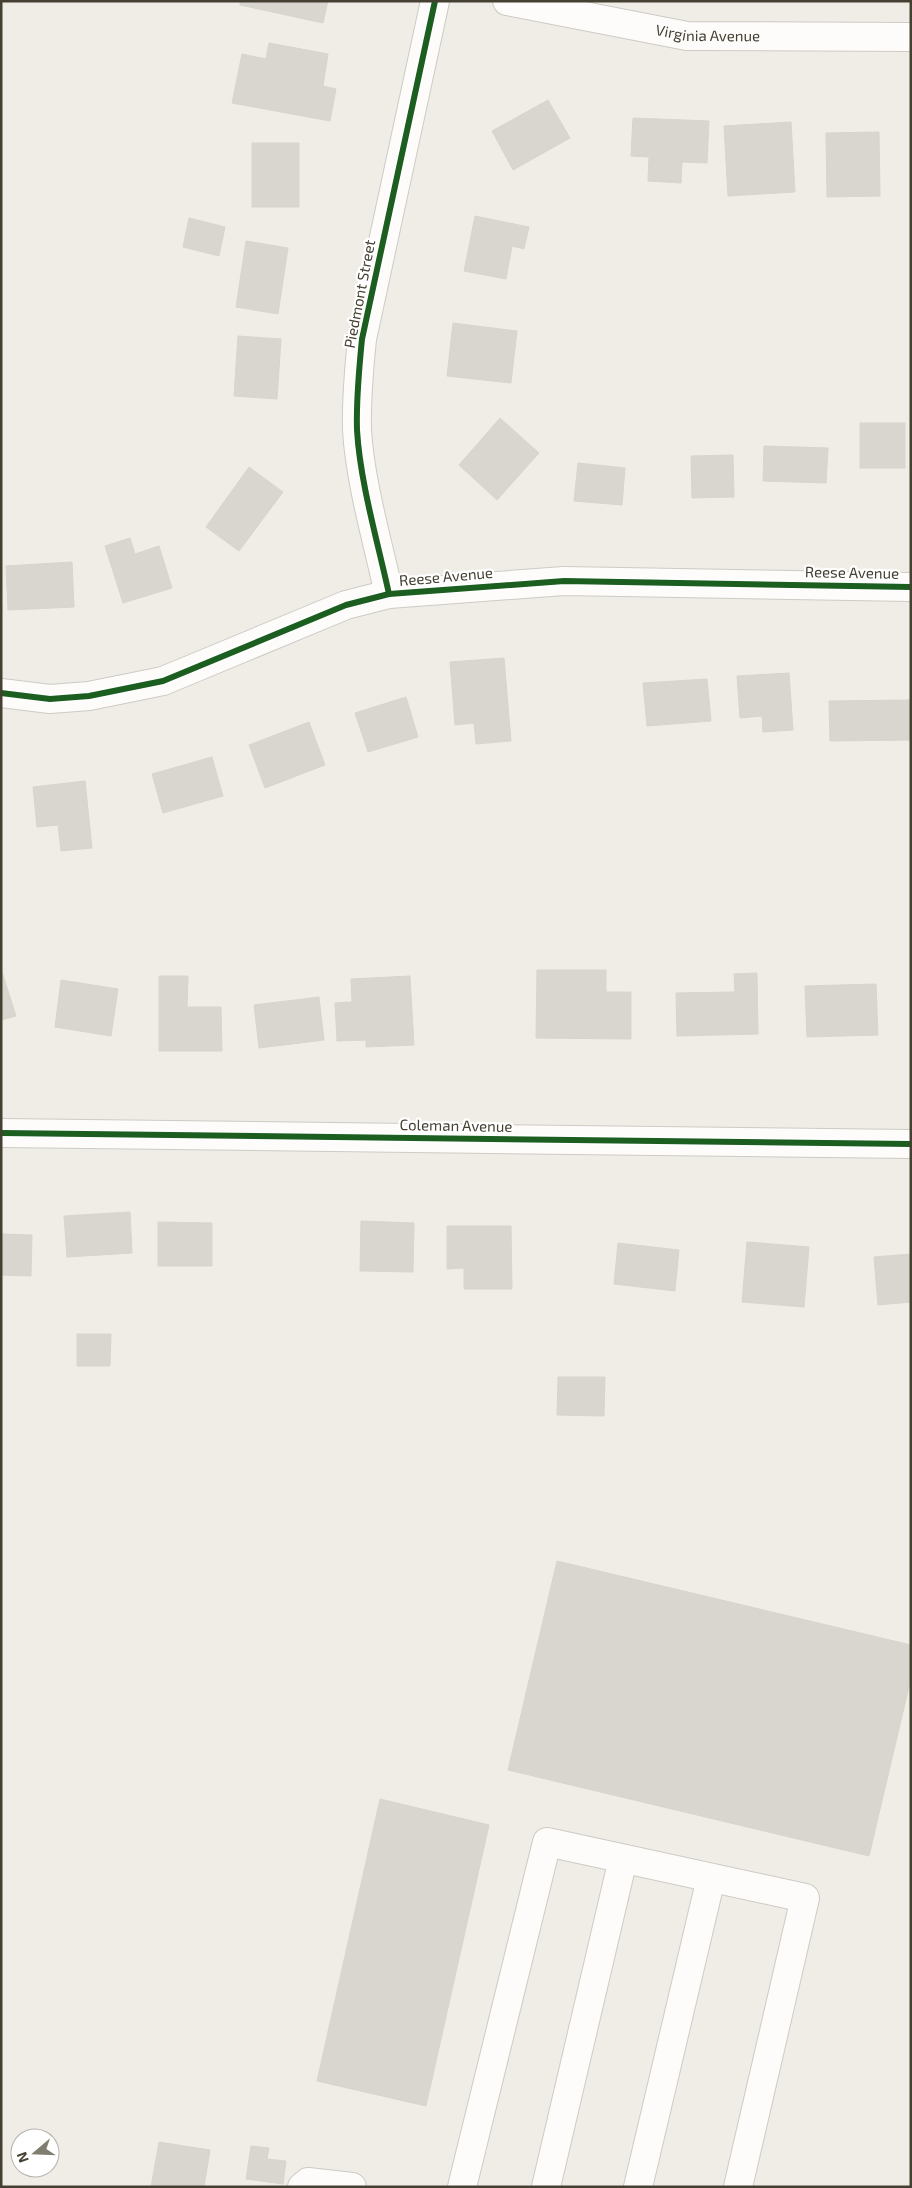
<svg xmlns="http://www.w3.org/2000/svg" width="912" height="2188" viewBox="0 0 912 2188" font-family="'Exo 2',sans-serif">
<style>
.building{fill:#d8d6ce;stroke:#d7d5cc}
.lines{fill:none;stroke-linecap:round;stroke-linejoin:round}
.minor-casing{stroke:#cdcbc4;stroke-width:30}
.minor{stroke:#fdfcfb;stroke-width:28}
.cycleway-casing{stroke:#fff;stroke-width:9}
.cycleway{stroke:#1b5e20;stroke-width:6}
.labels{text-anchor:middle;stroke-width:4.5;stroke-linejoin:round;paint-order:stroke}
.street-label{font-size:15px;fill:#454032;stroke:#fff}
</style>
<rect width="100%" height="100%" fill="#efede6"/>
<g class="building">
<polygon points="240,1 328,1 323,23 240,5"/>
<polygon points="269,43 328,54 323,86 336,89 330,121 232,103 242,54 266,59"/>
<polygon points="548,100 570,138 513,170 492,131"/>
<polygon points="633,118 709,121 707,163 682,162 681,183 648,181 649,157 631,156"/>
<polygon points="791,122 795,192 728,196 724,126"/>
<polygon points="879,132 880,196 827,197 826,133"/>
<rect x="252" y="143" width="47" height="64"/>
<polygon points="475,216 529,227 524,249 512,246 506,279 464,271"/>
<polygon points="189,218 225,227 219,256 183,247"/>
<polygon points="246,241 288,248 278,314 236,307"/>
<polygon points="453,323 517,331 511,383 447,376"/>
<polygon points="238,336 281,339 277,399 234,396"/>
<polygon points="500,418 539,453 497,500 459,465"/>
<rect x="860" y="423" width="45" height="45"/>
<polygon points="764,446 828,448 826,483 763,481"/>
<polygon points="733,455 734,497 692,498 691,456"/>
<polygon points="578,463 625,468 622,505 574,501"/>
<polygon points="249,467 283,492 239,551 206,527"/>
<polygon points="130,538 135,554 159,546 172,588 123,603 105,546"/>
<polygon points="72,562 74,607 8,610 6,566"/>
<polygon points="504,658 511,741 476,744 474,723 455,725 450,662"/>
<polygon points="789,673 793,730 763,732 762,716 740,718 737,676"/>
<polygon points="707,679 711,721 647,726 643,683"/>
<polygon points="406,697 418,737 368,752 355,713"/>
<polygon points="911,700 911,740 830,741 829,701"/>
<polygon points="309,722 325,765 265,788 249,745"/>
<polygon points="212,757 223,796 163,813 152,774"/>
<polygon points="85,781 92,848 61,851 58,825 37,827 33,787"/>
<polygon points="1,969 16,1016 1,1020"/>
<polygon points="537,970 606,970 606,992 631,992 631,1039 536,1038"/>
<polygon points="757,973 758,1034 677,1036 676,993 735,992 734,974"/>
<polygon points="159,976 188,976 187,1007 221,1007 222,1051 159,1051"/>
<polygon points="410,976 414,1045 366,1047 366,1040 337,1041 335,1003 352,1002 351,979"/>
<polygon points="61,980 118,989 111,1036 55,1027"/>
<polygon points="876,984 878,1035 807,1037 805,986"/>
<polygon points="319,997 324,1040 259,1048 254,1005"/>
<polygon points="130,1212 132,1253 67,1257 64,1216"/>
<polygon points="361,1221 414,1223 413,1272 360,1271"/>
<polygon points="158,1222 212,1223 212,1266 158,1266"/>
<polygon points="447,1226 511,1226 512,1289 464,1289 464,1268 447,1269"/>
<polygon points="1,1234 32,1235 31,1276 1,1275"/>
<polygon points="747,1242 809,1247 804,1307 742,1302"/>
<polygon points="618,1243 679,1250 675,1291 614,1284"/>
<polygon points="911,1254 911,1302 878,1305 874,1257"/>
<polygon points="77,1334 111,1334 110,1366 77,1366"/>
<polygon points="558,1377 605,1377 604,1416 557,1415"/>
<polygon points="557,1561 911,1645 911,1678 869,1856 508,1770"/>
<polygon points="380,1799 489,1825 426,2106 317,2081"/>
<polygon points="159,2142 210,2150 204,2187 151,2187"/>
<polygon points="251,2146 269,2148 267,2159 286,2161 283,2184 246,2179"/>
</g>
<g class="lines">
<defs>
<g id="minor">
<path id="s1" d="M507,1l180,35 224,1"/>
<path d="M389,594c-11,-51 -29,-112 -32,-164 -1,-31 2,-61 5,-91l73,-338"/>
<polyline points="1,693 50,699 89,696 163,681 346,605 389,594 564,581 911,587"/>
<polyline points="1,1133 911,1144"/>
<polyline points="302,2187 308,2182 352,2187"/>
<polyline points="462,2187 547,1842 805,1898 738,2187"/>
<polyline points="546,2187 623,1859"/>
<polyline points="638,2187 711,1878"/>
</g>
</defs>
<use href="#minor" class="minor-casing"/>
<use href="#minor" class="minor"/>
<defs>
<g id="cycleway">
<path d="M389,594c-11,-51 -29,-112 -32,-164 -1,-31 2,-61 5,-91l73,-338"/>
<polyline points="1,693 50,699 89,696 163,681 346,605 389,594 564,581 911,587"/>
<polyline points="1,1133 911,1144"/>
</g>
</defs>
<use href="#cycleway" class="cycleway-casing"/>
<use href="#cycleway" class="cycleway"/>
</g>
<g class="labels">
<g class="street-label">
<text dy="5" stroke="none"><textPath href="#s1" startOffset="204">Virginia Avenue</textPath></text>
<text transform="translate(360 294) rotate(-79)" y="5">Piedmont Street</text>
<text transform="translate(852 573) rotate(1)" y="5">Reese Avenue</text>
<text transform="translate(446 577) rotate(-5)" y="5">Reese Avenue</text>
<text transform="translate(456 1126) rotate(1)" y="5">Coleman Avenue</text>
</g>
</g>
<rect width="912" height="2188" fill="none" stroke="#454032" stroke-width="5"/>
<g transform="translate(35 2153) rotate(251)"><circle r="24" fill="#ffffff" stroke="#b5b3ad"/>
<path d="M0-4L9 19L0 12L-9 19Z" fill="#807d71"/>
<text y="-8" font-size="14" font-weight="bold" text-anchor="middle" fill="#454032">N</text>
</g>
</svg>
